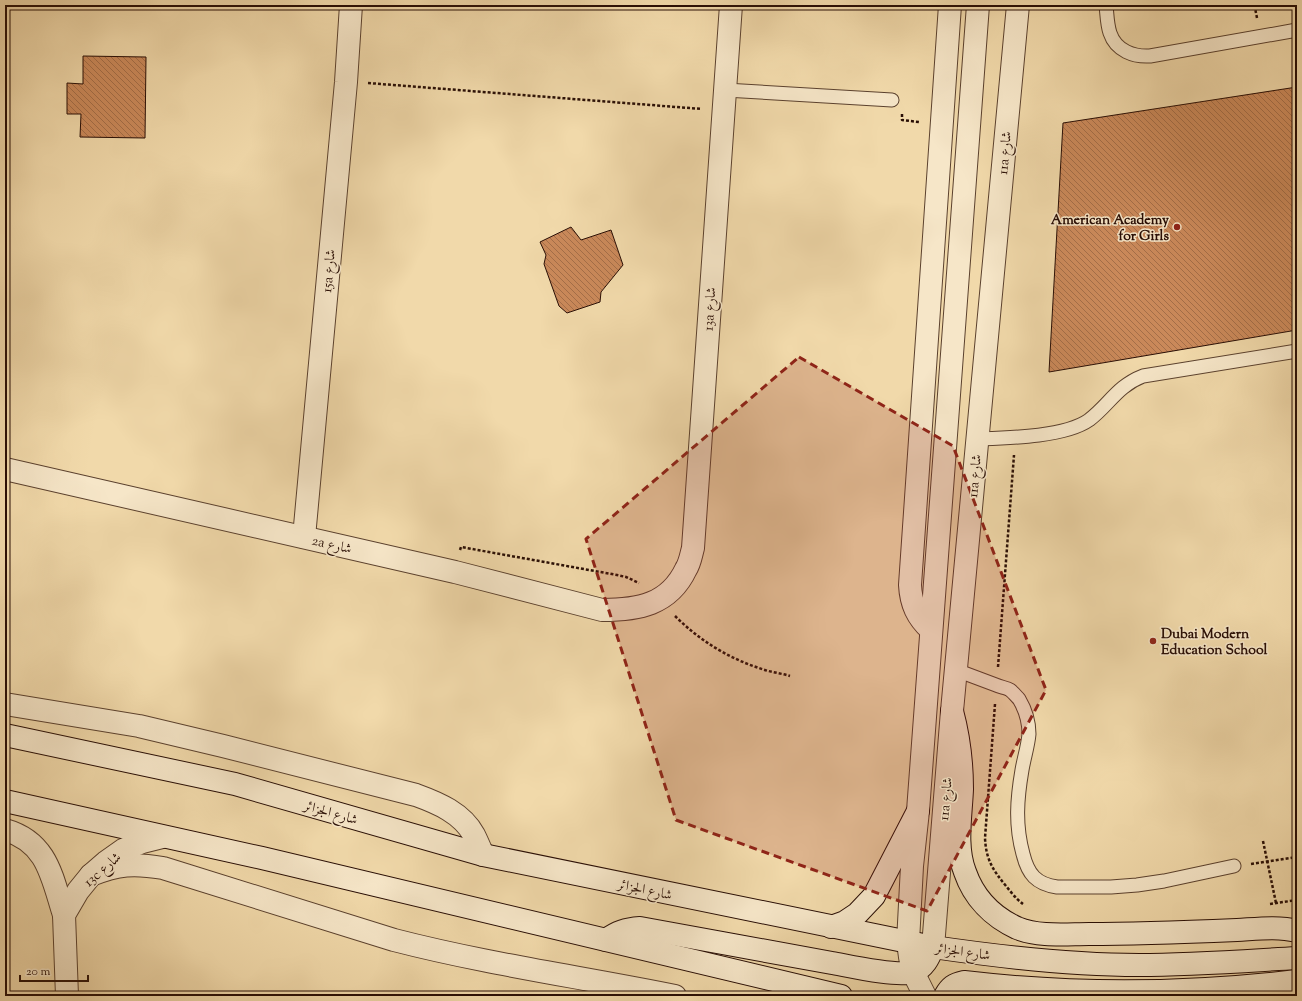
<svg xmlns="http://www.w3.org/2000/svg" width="1302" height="1001" viewBox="0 0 1302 1001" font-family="'Sorts Mill Goudy',Amiri,serif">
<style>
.building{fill:url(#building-back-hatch);stroke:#290e05}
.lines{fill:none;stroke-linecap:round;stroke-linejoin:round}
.service-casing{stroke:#5b412e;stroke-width:15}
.minor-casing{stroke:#5b412e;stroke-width:24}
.tertiary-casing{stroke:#5b412e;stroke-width:24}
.secondary-casing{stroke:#290e05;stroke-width:24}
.path{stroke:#290e05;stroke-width:2.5;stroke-dasharray:3 2;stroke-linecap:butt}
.service{stroke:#f6e6c8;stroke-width:13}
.minor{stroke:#f6e6c8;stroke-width:22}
.tertiary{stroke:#f6e6c8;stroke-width:22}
.secondary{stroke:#f6e6c8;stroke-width:22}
.marked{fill:#8f2418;fill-opacity:0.2;stroke:#8f2418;stroke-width:3;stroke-dasharray:8 5;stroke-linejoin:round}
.poi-dot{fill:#8f2418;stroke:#f6e6c8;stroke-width:1.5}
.labels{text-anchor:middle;stroke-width:3;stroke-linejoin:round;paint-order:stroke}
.street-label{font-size:14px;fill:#290e05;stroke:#f6e6c8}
.poi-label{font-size:14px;font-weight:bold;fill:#290e05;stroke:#f6e6c8;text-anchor:end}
</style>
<defs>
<pattern id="building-back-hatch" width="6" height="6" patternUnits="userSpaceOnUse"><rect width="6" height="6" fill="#ca895a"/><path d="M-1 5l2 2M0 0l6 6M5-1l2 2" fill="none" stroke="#a46e48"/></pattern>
</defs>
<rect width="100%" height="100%" fill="#f1d9aa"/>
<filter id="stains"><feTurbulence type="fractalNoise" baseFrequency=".005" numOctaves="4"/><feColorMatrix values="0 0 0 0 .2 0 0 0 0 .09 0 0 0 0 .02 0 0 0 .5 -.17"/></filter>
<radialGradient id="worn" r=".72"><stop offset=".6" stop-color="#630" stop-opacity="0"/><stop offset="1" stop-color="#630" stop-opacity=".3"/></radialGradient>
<g class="building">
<polygon points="83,56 146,57 145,138 80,137 81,114 67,114 67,83 83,84"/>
<polygon points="1297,87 1297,330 1049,372 1063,123"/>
<polygon points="571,227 581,240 611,230 623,265 601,292 600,302 567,313 559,306 544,264 546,255 540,242"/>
</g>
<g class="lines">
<defs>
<g id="service">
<path d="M1106,5c1,9 1,19 4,28 6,18 24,24 40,23l147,-26"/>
<polyline points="725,90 892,100"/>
<path d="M978,439c29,-1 87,-2 111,-19 20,-15 28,-34 54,-44l154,-25"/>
<path d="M956,670c13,5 27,10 40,15 4,2 11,3 14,5 3,2 7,7 9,9 6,10 10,23 10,35 -1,12 -5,24 -7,36 -5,29 -7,55 1,84 5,20 13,30 34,33h54l26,-2 27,-4 70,-15"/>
</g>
<g id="minor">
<path d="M5,469l450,103 147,38c36,0 67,-5 84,-41 4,-6 5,-14 7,-21l38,-543"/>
<polyline points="304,537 346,82 351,5"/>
<path d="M931,630c-14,-13 -20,-26 -21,-45l40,-580"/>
<path d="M5,704l134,22 84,20 193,49c22,8 46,18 58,40 3,6 6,13 9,20"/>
<path d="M5,830c43,12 47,48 59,85"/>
<path d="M91,875c27,-11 43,-12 72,-7l231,72c93,24 187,37 281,56"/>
<polyline points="67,996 64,915 78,891 91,875 106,862 123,850 142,842 162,837"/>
</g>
<g id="tertiary">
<polyline points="933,947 952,711 1018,5"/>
<polyline points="925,996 913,972 910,957 908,942 912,866 918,811 978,5"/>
</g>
<g id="secondary">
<path d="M952,711c7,26 10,51 10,78 -1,26 -7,58 3,83 9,26 28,45 52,56 22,9 49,6 72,6 49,0 99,-2 148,-4 19,-1 41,-4 60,1"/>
<path d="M5,735l230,49 248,71 450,92c68,10 137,18 206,18 53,0 105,-4 158,-7"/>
<polyline points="5,801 262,858 841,996"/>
<polyline points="831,927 845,922 857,914 874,896 918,811"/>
<path d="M606,940c11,-8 20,-11 34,-12 64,12 128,23 192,35 17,3 65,14 81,9 11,-4 16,-14 20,-25"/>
<path d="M945,996c5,-9 9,-12 19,-14 110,13 223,12 333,-1"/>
</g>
</defs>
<use href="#service" class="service-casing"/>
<use href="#minor" class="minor-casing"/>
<use href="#tertiary" class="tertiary-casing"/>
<use href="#secondary" class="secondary-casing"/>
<g class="path">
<polyline points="1257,18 1255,8 1269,5"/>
<polyline points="368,83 702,109"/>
<polyline points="902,114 902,120 919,122"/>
<polyline points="460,550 461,547 617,575 626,577 639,583"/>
<path d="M675,616c24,24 53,42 84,52 10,4 21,5 31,8"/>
<polyline points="998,667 1014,455"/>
<path d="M995,704l-10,134c1,22 8,32 21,48 5,6 10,13 17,18"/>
<polyline points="1263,841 1276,903"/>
<polyline points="1251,864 1297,857"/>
<polyline points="1270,904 1297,900"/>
</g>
<use href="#service" class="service"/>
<use href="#minor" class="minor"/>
<use href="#tertiary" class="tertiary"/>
<use href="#secondary" class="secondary"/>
</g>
<path class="marked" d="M799,357l154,89 93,244 -119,221 -251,-91 -90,-281z"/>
<g class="poi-dot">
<circle cx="1177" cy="227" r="4"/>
<circle cx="1153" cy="641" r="4"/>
</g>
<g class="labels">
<g class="street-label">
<text transform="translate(1004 153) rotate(-85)" y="5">11a شارع</text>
<text transform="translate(328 271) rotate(-85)" y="5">15a شارع</text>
<text transform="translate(709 309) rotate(-86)" y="5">13a شارع</text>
<text transform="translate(974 476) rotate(-85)" y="5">11a شارع</text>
<text transform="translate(332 544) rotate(13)" y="5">2a شارع</text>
<text transform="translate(945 799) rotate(-85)" y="5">11a شارع</text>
<text transform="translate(331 812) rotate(16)" y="5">شارع الجزائر</text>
<text transform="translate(102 869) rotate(-41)" y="5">13c شارع</text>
<text transform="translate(645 889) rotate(12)" y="5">شارع الجزائر</text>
<text transform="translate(963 951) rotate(8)" y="5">شارع الجزائر</text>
</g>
<g class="poi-label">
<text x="1169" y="224">American Academy<tspan x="1169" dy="16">for Girls</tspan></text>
<text x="1161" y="638" text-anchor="start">Dubai Modern<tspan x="1161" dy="16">Education School</tspan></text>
</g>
</g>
<rect width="1302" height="1001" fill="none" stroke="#f1d9aa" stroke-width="20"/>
<rect x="6" y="6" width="1290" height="989" fill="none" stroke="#290e05" stroke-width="2"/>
<rect x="10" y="10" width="1282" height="981" fill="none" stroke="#290e05"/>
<path d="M20 975v6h68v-6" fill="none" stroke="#290e05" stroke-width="2"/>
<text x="26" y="975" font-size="12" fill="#290e05" stroke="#f6e6c8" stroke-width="3" paint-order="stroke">20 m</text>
<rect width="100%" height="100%" filter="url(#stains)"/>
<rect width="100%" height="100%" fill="url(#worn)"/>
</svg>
